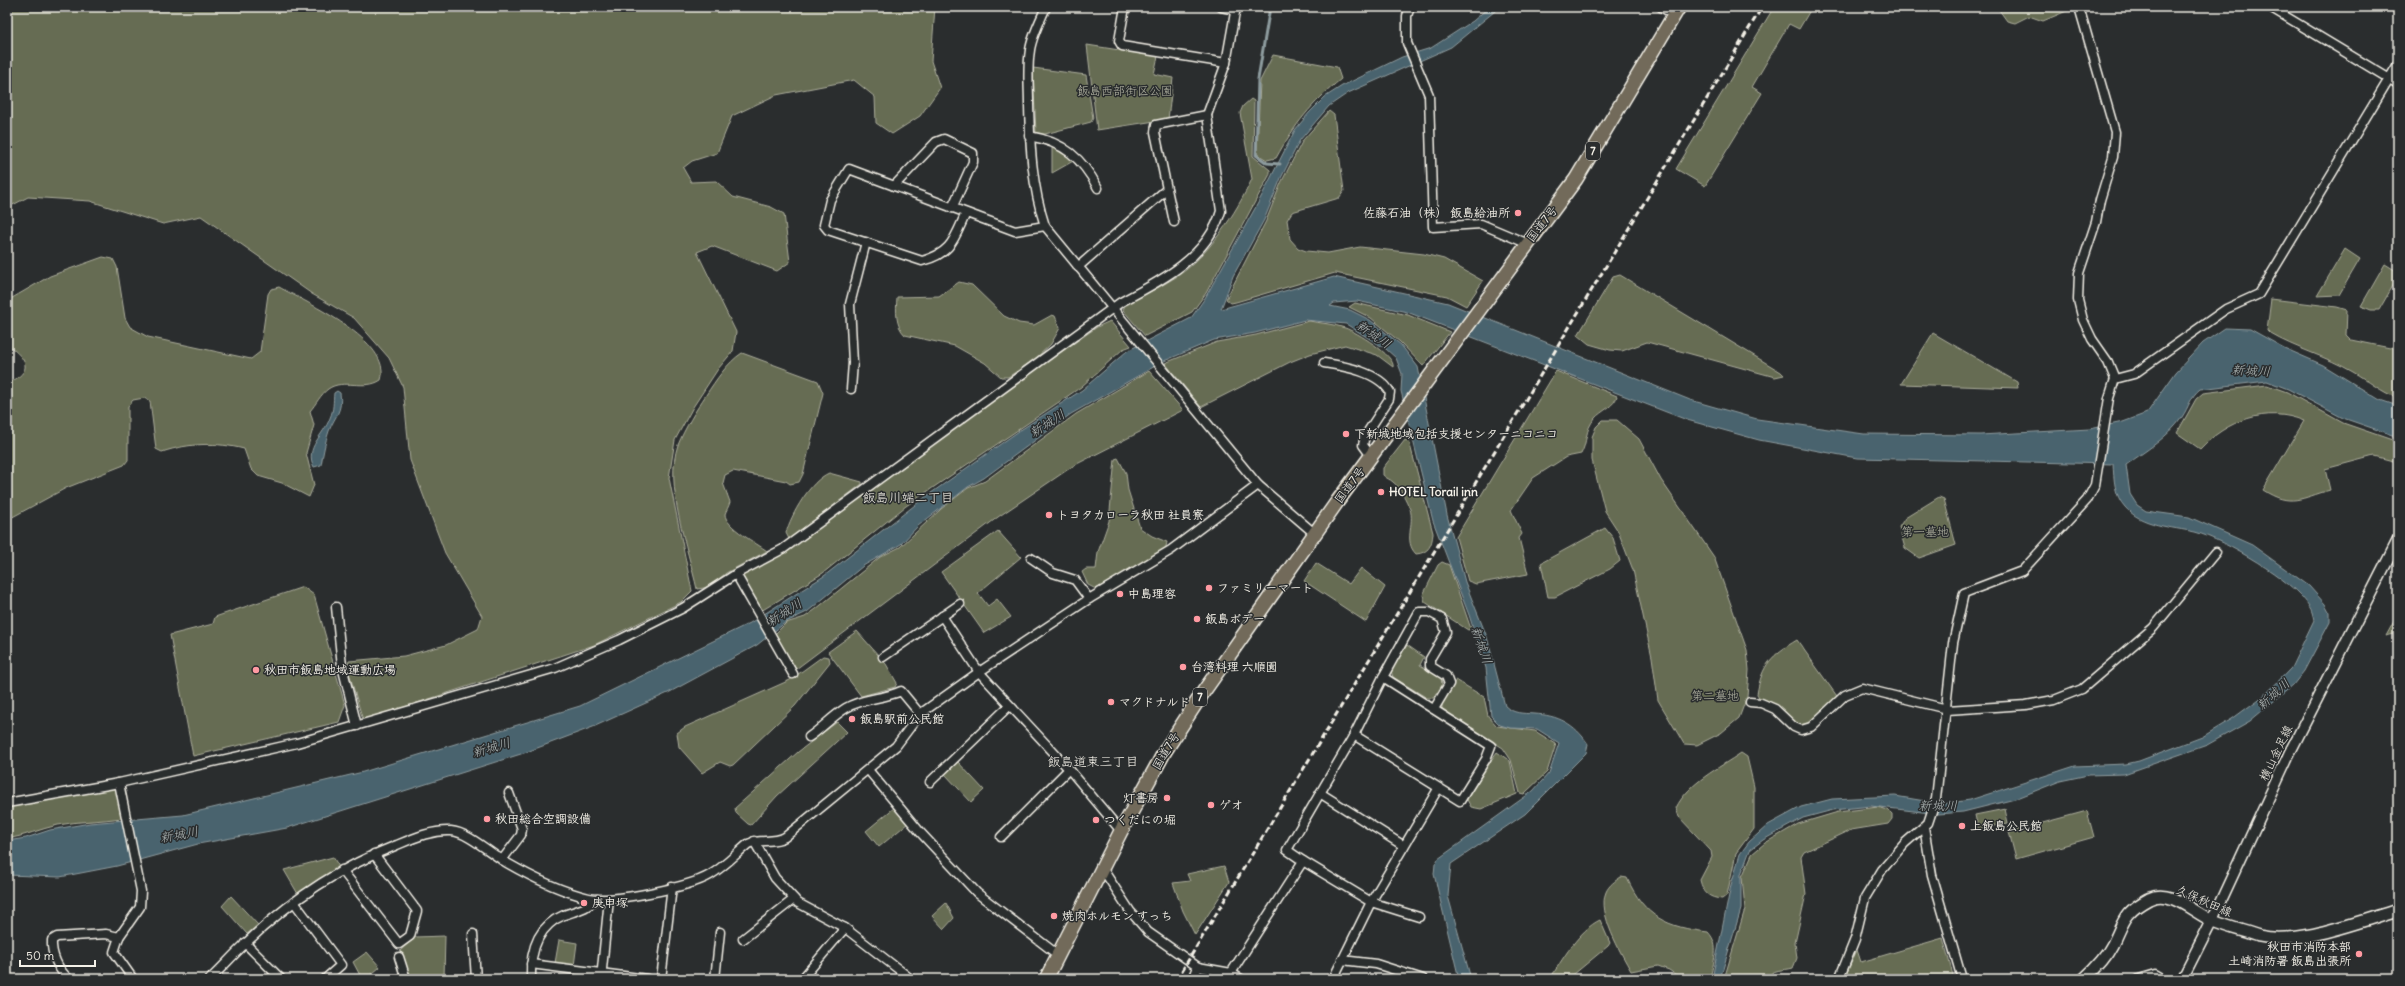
<svg xmlns="http://www.w3.org/2000/svg" width="2405" height="986" viewBox="0 0 2405 986" font-family="Delius,'Klee One',sans-serif">
<style>
.green{fill:#666c52;stroke:#adae9d}
.water{fill:#4a636e;stroke:#8e9c9f}
.lines{fill:none;stroke-linecap:round;stroke-linejoin:round}
.stream{stroke:#8e9c9f;stroke-width:3}
.minor-casing{stroke:#f4f1e8;stroke-width:11}
.tertiary-casing{stroke:#f4f1e8;stroke-width:13}
.secondary-casing{stroke:#f4f1e8;stroke-width:14}
.trunk-casing{stroke:#f4f1e8;stroke-width:16}
.minor{stroke:#2a2d2e;stroke-width:8}
.tertiary{stroke:#2a2d2e;stroke-width:10}
.secondary{stroke:#2a2d2e;stroke-width:11}
.trunk{stroke:#726b5a;stroke-width:13}
.rail{stroke:#f4f1e8;stroke-width:3;stroke-dasharray:6 3;stroke-linecap:butt}
.poi-dot{fill:#ff9aa2;stroke:#2a2d2e;stroke-width:1.5}
.labels{text-anchor:middle;stroke-width:3;stroke-linejoin:round;paint-order:stroke}
.shield{fill:#2a2d2e;stroke:#b7b6b0;stroke-width:1}
.shield-label{font-size:11px;font-weight:bold;fill:#f4f1e8}
.park-label{font-size:12px;fill:#b4b5a4;stroke:#2a2d2e}
.poi-label{font-size:12px;font-weight:bold;fill:#f4f1e8;stroke:#2a2d2e;text-anchor:start}
.street-label{font-size:12px;fill:#f4f1e8;stroke:#2a2d2e}
.water-label{font-size:13px;font-style:italic;fill:#b0b8b7;stroke:#2a2d2e}
.neighbourhood-label{font-size:13px;fill:#f4f1e8;stroke:#2a2d2e}
</style>
<rect width="100%" height="100%" fill="#2a2d2e"/>
<filter id="ink" filterUnits="userSpaceOnUse"><feTurbulence type="fractalNoise" baseFrequency=".025" numOctaves="2"/><feDisplacementMap in="SourceGraphic" scale="8" xChannelSelector="R" yChannelSelector="G"/><feConvolveMatrix kernelMatrix="1 2 1 2 8 2 1 2 1" color-interpolation-filters="sRGB"/></filter>
<g filter="url(#ink)">
<g class="green">
<polygon points="7,7 935,7 931,61 940,88 920,116 892,134 876,123 875,97 854,80 776,95 732,116 717,153 692,161 683,168 691,182 716,181 733,197 771,207 784,214 790,262 777,271 712,246 697,252 736,332 733,351 718,369 693,407 675,440 669,478 692,591 681,602 594,645 365,720 362,717 347,666 349,661 404,656 446,645 478,629 482,616 445,553 410,460 403,387 389,358 354,318 312,294 201,216 163,224 90,201 28,197 7,208"/>
<polygon points="1774,7 1812,7 1799,29 1789,24 1752,87 1762,93 1705,186 1676,169"/>
<polygon points="1997,7 2072,7 2069,10 2043,21 2029,16 2015,23 2007,21"/>
<polygon points="1087,45 1158,56 1154,74 1173,78 1168,119 1097,130"/>
<path d="M1273,55l64,12 4,12c-30,25 -46,45 -65,79l-9,2 -10,-6 3,-73z"/>
<polygon points="1033,68 1086,75 1093,118 1091,122 1045,134 1036,133"/>
<path d="M1251,99l3,2 -1,55 17,14v4l-64,119 -14,19 -47,24 -22,-26 2,-5c16,-9 34,-17 51,-28 32,-20 60,-64 76,-98l-12,-66 3,-7z"/>
<polygon points="1329,111 1334,115 1344,191 1339,198 1292,212 1287,220 1290,239 1298,248 1306,251 1328,253 1360,247 1424,254 1444,259 1483,281 1466,306 1447,296 1335,273 1236,302 1231,303 1226,299 1266,221 1281,183 1303,140"/>
<polygon points="1052,144 1075,160 1052,173"/>
<polygon points="2345,249 2360,259 2339,295 2317,296"/>
<path d="M103,257l10,2 4,8 8,51 5,9 18,10 103,22 9,-7 8,-58 3,-5 8,-2c28,16 114,54 102,93 -16,11 -38,-2 -53,9 -7,5 -12,15 -18,22l4,14 -8,28 8,32 -5,12 -27,-14 -24,-7 -7,-7 -7,-20c-27,-7 -55,-6 -82,3l-6,-3 -6,-48 -6,-3 -11,2 -5,6v54l-4,5 -58,23 -59,32v-136c28,-14 20,-24 0,-40v-43l43,-25z"/>
<polygon points="2385,264 2398,272 2398,277 2379,310 2371,310 2361,306"/>
<polygon points="1620,275 1781,372 1784,375 1775,377 1647,342 1622,351 1610,350 1589,344 1578,335 1613,277"/>
<path d="M959,282l13,3 32,31 15,7 15,2 18,-10 3,1 5,12 -9,16 -17,16 -26,17h-7l-16,-14 -30,-17 -50,-11c-10,-10 -9,-24 -8,-38l42,-1z"/>
<path d="M2271,299l66,8 10,3 -1,25 5,5 39,8 6,-3 2,-4v57c-17,-6 -29,-17 -45,-26 -27,-16 -57,-23 -84,-39l-2,-2z"/>
<polygon points="1355,303 1408,315 1450,332 1423,366 1400,342 1371,318 1349,307"/>
<polygon points="1110,321 1131,346 1123,349 1081,387 906,506 823,573 761,611 741,575 787,551 977,411 1097,327"/>
<path d="M1309,321c11,2 25,3 36,7 10,3 51,28 48,39l-16,-12 -32,-10 -35,9 -20,8 -89,45 -36,-44 52,-21 39,-7z"/>
<polygon points="1933,333 2017,382 2018,388 1901,384"/>
<path d="M742,353l76,28 5,12 -20,81 -4,8 -9,2 -4,-3 -53,-10 -8,4 -2,8 7,19c-1,4 -4,9 -5,12 0,13 33,30 42,37l-41,22 -16,14 -13,2c-9,-40 -33,-105 -19,-144 7,-17 18,-35 28,-50 10,-15 21,-32 36,-42z"/>
<polygon points="1149,371 1183,410 1073,466 998,517 796,669 775,634 786,623 805,617 816,609 880,557 900,547 941,509 968,488 985,481 1076,414"/>
<path d="M1556,371l61,25c-2,10 -16,15 -22,22 -11,13 -7,23 -14,36l-15,3 -33,21 -22,32 11,24 -3,4 9,36 -52,10 -8,-3 -12,-44z"/>
<path d="M2267,385l20,7 56,31 55,19 -1,17 -4,2 -19,-5 -49,13 5,21c-29,8 -39,18 -67,0l41,-69c-37,-16 -78,0 -104,28l-23,-16 19,-34 7,-6z"/>
<polygon points="1603,420 1617,420 1639,439 1661,480 1714,557 1747,650 1749,670 1747,697 1739,718 1721,733 1697,745 1684,744 1658,700 1652,657 1633,570 1618,531 1605,511 1592,460 1592,437 1596,427"/>
<path d="M1405,440l4,1 24,92c-1,12 -4,20 -17,21 -13,-13 -1,-30 -6,-45 -4,-9 -9,-21 -17,-27 -3,-3 -6,-3 -10,-7v-7z"/>
<polygon points="1118,458 1126,473 1128,490 1140,528 1152,536 1167,542 1165,551 1096,589 1088,585 1082,572 1086,569 1096,569 1098,552 1109,521 1115,459"/>
<path d="M829,473l33,9v2l-73,55 -3,-6c5,-18 24,-52 43,-60z"/>
<polygon points="1939,497 1944,499 1956,545 1919,558 1905,548 1899,527 1905,518"/>
<polygon points="1605,528 1613,538 1620,561 1610,569 1555,597 1548,597 1541,563"/>
<polygon points="998,531 1021,557 978,593 988,606 997,599 1011,617 984,633 941,572"/>
<polygon points="1442,562 1449,565 1471,629 1468,630 1425,602 1423,595 1438,565"/>
<polygon points="1316,563 1349,584 1361,568 1385,587 1366,622 1304,581"/>
<polygon points="303,587 314,595 345,705 339,722 193,756 170,635 213,624 215,617"/>
<polygon points="2398,614 2398,633 2386,636"/>
<polygon points="857,631 886,664 897,683 895,687 861,696 828,652"/>
<path d="M1797,640l42,59 -29,26 -10,3 -40,-29 -3,-5c5,-30 15,-39 40,-54z"/>
<polygon points="1407,645 1424,657 1420,665 1441,678 1442,685 1434,698 1427,698 1393,677 1391,671"/>
<polygon points="823,656 829,657 830,662 795,706 733,765 730,766 720,762 702,773 679,747 677,733 685,727 790,680"/>
<polygon points="1456,680 1484,697 1488,716 1497,726 1535,731 1556,744 1547,772 1524,794 1520,793 1511,760 1503,748 1442,710 1442,701"/>
<polygon points="837,722 847,732 777,796 751,825 748,824 736,813 735,808 798,752"/>
<polygon points="1497,752 1510,761 1517,794 1481,809 1471,807 1465,796"/>
<path d="M1741,753l6,4 7,30v42l-18,24 -9,42 -5,4c-13,-1 -19,-6 -22,-19l12,-23 -1,-6 -32,-34 -3,-9c12,-25 43,-40 65,-55z"/>
<polygon points="958,762 984,790 971,802 945,774"/>
<path d="M117,788l5,30c-21,3 -43,3 -64,7 -18,4 -33,11 -51,14v-33z"/>
<polygon points="895,807 908,823 879,847 866,831"/>
<path d="M1878,807l10,3 4,4v5l-4,5 -37,6 -47,22 -3,5 5,37 -11,49 2,15 -4,10c-10,3 -21,0 -26,11h-43l21,-70 -3,-32 10,-23 13,-11 33,-19 40,-12z"/>
<polygon points="2005,809 2008,823 1978,829 1975,815"/>
<polygon points="2087,811 2094,837 2016,859 2009,832"/>
<polygon points="333,857 339,867 298,894 284,870"/>
<polygon points="1224,866 1229,882 1195,935 1183,911 1173,883 1190,881 1187,874"/>
<path d="M1621,877l6,1c18,40 40,49 81,54 13,14 5,30 2,47h-28l-13,-9 -11,-4 -27,5c-10,-18 -34,-58 -25,-79 3,-7 9,-11 15,-15z"/>
<polygon points="231,896 258,925 247,934 222,906"/>
<polygon points="946,903 954,918 944,929 932,916"/>
<path d="M1600,920l10,23 -2,3 -40,33h-18c11,-18 30,-50 50,-59z"/>
<polygon points="445,936 444,979 408,979 400,951 415,937"/>
<polygon points="1943,938 1954,979 1844,979 1857,950 1861,962"/>
<polygon points="559,940 577,943 574,966 555,963"/>
<polygon points="367,952 380,967 366,979 362,979 353,962"/>
</g>
<g class="water">
<path d="M1489,7h11l-49,40 -103,46 -19,13 -29,34 -19,38 -17,42 -31,56 -12,33 113,-32 114,26 242,97 67,19 107,15 116,1 110,-6 33,-7 24,-9 29,-41 27,-29 22,-15 25,1 34,19 39,17 57,35 18,6v31l-55,-19 -55,-29 -21,-8 -67,8c-10,8 -11,18 -18,28 -13,20 -37,34 -56,48l4,29 7,11 9,6 43,6 63,28 57,41 16,18 5,9v9l-26,49 -11,14 -43,36 -43,24 -83,29 -36,1 -28,6 -45,18 -52,13 -24,2 -68,-8 -38,4 -30,8 -40,22 -13,10 -9,24v35l-21,70h-8l19,-94 9,-31 9,-12 19,-17 33,-18 31,-8 63,-3 48,8 27,-4 105,-34 51,-2 13,-3 63,-24 30,-18 34,-25 25,-26 23,-48c-1,-4 -2,-10 -5,-14 -16,-26 -84,-66 -114,-74 -23,-5 -54,-6 -70,-25 -11,-12 -11,-28 -12,-43l-256,-6 -98,-18 -72,-20 -280,-108 -50,-11 -23,2 -4,3 20,4 20,10 31,25 17,22 29,148 18,67 22,55 18,69c9,8 17,7 29,8 24,1 41,10 54,30l-2,9 -61,61 -74,50 -3,32 23,83h-12l-25,-105 1,-10 3,-5 95,-68 16,-18 10,-30 -22,-14 -27,-1 -10,-3 -9,-9 -5,-48 -17,-53 -36,-94 -32,-130 1,-17 -6,-16 -10,-9 -40,-25 -41,-4 -50,13 -41,7 -50,21 -93,53 -87,64 -16,9 -50,39 -17,18 -38,22 -56,46 -21,10 -29,23 -89,48 -75,34 -69,26 -237,75 -89,16 -81,22 -57,11 -53,-2v-34l19,-3 24,-8 40,-7 93,-8 180,-43 217,-66 170,-83 74,-47 100,-78 95,-67 63,-41 45,-39 64,-33 14,-20 53,-95 37,-73 14,-17 16,-16 17,-11 60,-29 29,-9 42,-27z"/>
<path d="M337,391l3,2c3,19 -5,22 -11,38 -4,11 -6,23 -8,34l-7,2c-10,-19 10,-32 16,-49 4,-9 3,-16 4,-25z"/>
</g>
<g class="lines">
<polyline class="stream" points="1270,7 1258,79 1256,155 1267,163 1280,164"/>
<defs>
<g id="minor">
<path d="M1046,7c-6,14 -14,29 -16,43 -3,18 -1,37 -1,55 1,42 3,81 16,121l213,259 56,48"/>
<polyline points="1125,7 1119,41 1122,46 1226,63"/>
<polyline points="1221,7 1236,10"/>
<polyline points="1410,7 1407,16 1407,43 1429,95 1433,227 1481,224 1526,243"/>
<polyline points="1661,7 1675,15"/>
<polyline points="2270,7 2398,84"/>
<path d="M1029,136c35,6 53,22 69,52"/>
<polyline points="894,186 936,142 944,139 973,153 973,162 952,208"/>
<polyline points="1167,189 1174,222"/>
<path d="M966,213c-12,26 -14,40 -44,48l-94,-31 -4,-5 6,-25 19,-31 166,62 30,-5"/>
<polyline points="1078,267 1167,189 1155,132 1156,125 1207,115"/>
<path d="M1324,363c20,3 55,9 66,29l-1,7 -24,37 -2,9 8,11"/>
<polyline points="2115,379 2134,374 2226,309 2259,294 2398,64"/>
<polyline points="851,389 853,363 850,304 866,242"/>
<polyline points="1031,558 1053,573 1075,580 1089,599"/>
<polyline points="736,574 793,674"/>
<polyline points="336,607 342,666 357,726"/>
<polyline points="942,616 979,672 1069,769 1121,831"/>
<polyline points="883,657 960,604"/>
<polyline points="1750,702 1761,703 1775,709 1794,727 1801,730 1811,727 1845,695 1862,688 1947,709"/>
<polyline points="1947,710 2026,705 2054,700 2082,689 2153,628 2216,552"/>
<polyline points="1354,735 1460,801 1486,759 1491,746 1383,677"/>
<path d="M809,737c13,-9 24,-21 37,-29 16,-10 38,-9 55,-17l19,23"/>
<polyline points="869,771 920,832 977,893 1058,955"/>
<polyline points="930,782 1009,706"/>
<polyline points="119,783 141,891 140,907 119,937 114,952 133,979"/>
<polyline points="1320,793 1404,846"/>
<path d="M7,803l112,-20 178,-40 258,-75 64,-28 64,-32 53,-34 47,-25 338,-247c40,-21 87,-45 100,-91l-14,-96 19,-52 10,-56"/>
<polyline points="1924,827 1932,875 1962,979"/>
<polyline points="1001,837 1069,769"/>
<polyline points="754,841 775,878 798,903 845,928 911,979"/>
<polyline points="502,860 521,835 522,829 509,793"/>
<polyline points="1303,861 1287,850 1354,735 1383,677 1419,612 1429,612 1442,619 1446,632 1430,659 1430,666 1446,676 1449,684 1434,709"/>
<polyline points="1102,868 1130,911 1148,932 1198,967 1231,973 1241,979"/>
<polyline points="342,870 399,944 410,936 417,911 374,854"/>
<polyline points="294,902 341,965 325,979"/>
<polyline points="473,934 476,979"/>
<polyline points="743,939 794,899"/>
<polyline points="245,943 281,979"/>
<polyline points="399,957 406,979"/>
<polyline points="1342,960 1376,964 1423,979"/>
<polyline points="531,964 647,979"/>
<polyline points="1231,973 1303,861 1371,902 1419,917"/>
<path d="M69,979c-11,-9 -18,-25 -17,-39l5,-3 49,-3 13,3"/>
<path d="M210,979c12,-11 23,-24 35,-35 44,-43 95,-77 152,-99 17,-7 35,-15 54,-14 17,1 40,23 56,32 26,15 53,28 82,35 22,5 101,-11 121,-23 14,-8 26,-21 38,-31 12,-6 25,0 37,-7l111,-91 24,-32 59,-42 110,-73 82,-49 87,-65"/>
<path d="M531,979c-1,-27 6,-53 33,-64 14,-5 22,-6 33,-16"/>
<polyline points="601,979 609,899"/>
<polyline points="661,979 672,887"/>
<polyline points="715,979 720,932"/>
<polyline points="802,979 845,928"/>
<polyline points="1193,979 1198,967"/>
<polyline points="1333,979 1371,902 1438,789"/>
<polyline points="1839,979 1855,939 1865,898 1882,870 1905,843 1928,823 1936,799 1953,643 1964,593 2022,571 2087,500 2095,485 2109,398 2115,379 2108,362 2092,339 2083,320 2078,300 2079,273 2096,222 2100,200 2113,157 2115,132 2079,7"/>
<polyline points="2138,979 2155,974 2164,979"/>
</g>
<polyline id="tertiary" points="2182,979 2212,920 2289,754 2398,540"/>
<path id="secondary" d="M2084,979c11,-10 22,-21 29,-35 12,-24 10,-31 36,-45 22,-11 46,15 64,22 15,6 31,10 46,15 40,10 100,-15 139,-26"/>
<polyline id="trunk" points="1046,979 1121,831 1165,751 1204,691 1337,502 1576,179 1679,7"/>
</defs>
<use href="#minor" class="minor-casing"/>
<use href="#tertiary" class="tertiary-casing"/>
<use href="#secondary" class="secondary-casing"/>
<use href="#trunk" class="trunk-casing"/>
<use href="#minor" class="minor"/>
<use href="#tertiary" class="tertiary"/>
<use href="#secondary" class="secondary"/>
<use href="#trunk" class="trunk"/>
<polyline class="rail" points="1177,979 1762,7"/>
</g>
</g>
<g class="poi-dot">
<circle cx="1518" cy="213" r="4"/>
<circle cx="1346" cy="434" r="4"/>
<circle cx="1381" cy="492" r="4"/>
<circle cx="1049" cy="515" r="4"/>
<circle cx="1209" cy="588" r="4"/>
<circle cx="1120" cy="594" r="4"/>
<circle cx="1197" cy="619" r="4"/>
<circle cx="1183" cy="667" r="4"/>
<circle cx="256" cy="670" r="4"/>
<circle cx="1111" cy="702" r="4"/>
<circle cx="852" cy="719" r="4"/>
<circle cx="1167" cy="798" r="4"/>
<circle cx="1211" cy="805" r="4"/>
<circle cx="487" cy="819" r="4"/>
<circle cx="1096" cy="820" r="4"/>
<circle cx="1962" cy="826" r="4"/>
<circle cx="584" cy="903" r="4"/>
<circle cx="1054" cy="916" r="4"/>
<circle cx="2359" cy="954" r="4"/>
</g>
<g class="labels">
<g class="shield">
<rect x="1586" y="142" width="14" height="18" rx="3"/>
<rect x="1193" y="688" width="14" height="18" rx="3"/>
</g>
<g class="shield-label">
<text x="1593" y="155">7</text>
<text x="1200" y="701">7</text>
</g>
<g class="park-label">
<text x="1125" y="95">飯島西部街区公園</text>
<text x="1925" y="536">第一墓地</text>
<text x="1715" y="700">第二墓地</text>
</g>
<g class="poi-label">
<text x="1510" y="217" text-anchor="end">佐藤石油（株） 飯島給油所</text>
<text x="1354" y="438">下新城地域包括支援センターニコニコ</text>
<text x="1389" y="496">HOTEL Torail inn</text>
<text x="1057" y="519">トヨタカローラ秋田 社員寮</text>
<text x="1217" y="592">ファミリーマート</text>
<text x="1128" y="598">中島理容</text>
<text x="1205" y="623">飯島ボデー</text>
<text x="1191" y="671">台湾料理 六順園</text>
<text x="264" y="674">秋田市飯島地域運動広場</text>
<text x="1119" y="706">マクドナルド</text>
<text x="860" y="723">飯島駅前公民館</text>
<text x="1159" y="802" text-anchor="end">灯書房</text>
<text x="1219" y="809">ゲオ</text>
<text x="495" y="823">秋田総合空調設備</text>
<text x="1104" y="824">つくだにの堀</text>
<text x="1970" y="830">上飯島公民館</text>
<text x="592" y="907">庚申塚</text>
<text x="1062" y="920">焼肉ホルモン すっち</text>
<text x="2351" y="951" text-anchor="end">秋田市消防本部<tspan x="2351" dy="14">土崎消防署 飯島出張所</tspan></text>
</g>
<g class="street-label">
<text transform="translate(1542 224) rotate(-52)" y="4">国道7号</text>
<text transform="translate(1350 485) rotate(-53)" y="4">国道7号</text>
<text transform="translate(1166 751) rotate(-59)" y="4">国道7号</text>
<text transform="translate(2276 753) rotate(-64)" y="4">横山金足線</text>
<text transform="translate(2204 901) rotate(24)" y="4">久保秋田線</text>
</g>
<g class="water-label">
<text transform="translate(1374 334) rotate(35)" y="5">新城川</text>
<text transform="translate(2251 370) rotate(3)" y="5">新城川</text>
<text transform="translate(1047 423) rotate(-33)" y="5">新城川</text>
<text transform="translate(784 612) rotate(-33)" y="5">新城川</text>
<text transform="translate(1482 645) rotate(71)" y="5">新城川</text>
<text transform="translate(2273 694) rotate(-42)" y="5">新城川</text>
<text transform="translate(491 747) rotate(-16)" y="5">新城川</text>
<text x="1938" y="810">新城川</text>
<text transform="translate(179 834) rotate(-10)" y="5">新城川</text>
</g>
<g class="neighbourhood-label">
<text x="908" y="502">飯島川端二丁目</text>
<text x="1093" y="766">飯島道東三丁目</text>
</g>
</g>
<rect width="2405" height="986" fill="none" stroke="#2a2d2e" stroke-width="24"/>
<rect x="12" y="12" width="2381" height="962" fill="none" stroke="#f4f1e8" stroke-width="1.5" filter="url(#ink)"/>
<path d="M20 960v6h75v-6" fill="none" stroke="#f4f1e8" stroke-width="2"/>
<text x="26" y="960" font-size="12" fill="#f4f1e8" stroke="#2a2d2e" stroke-width="3" paint-order="stroke">50 m</text>
</svg>
